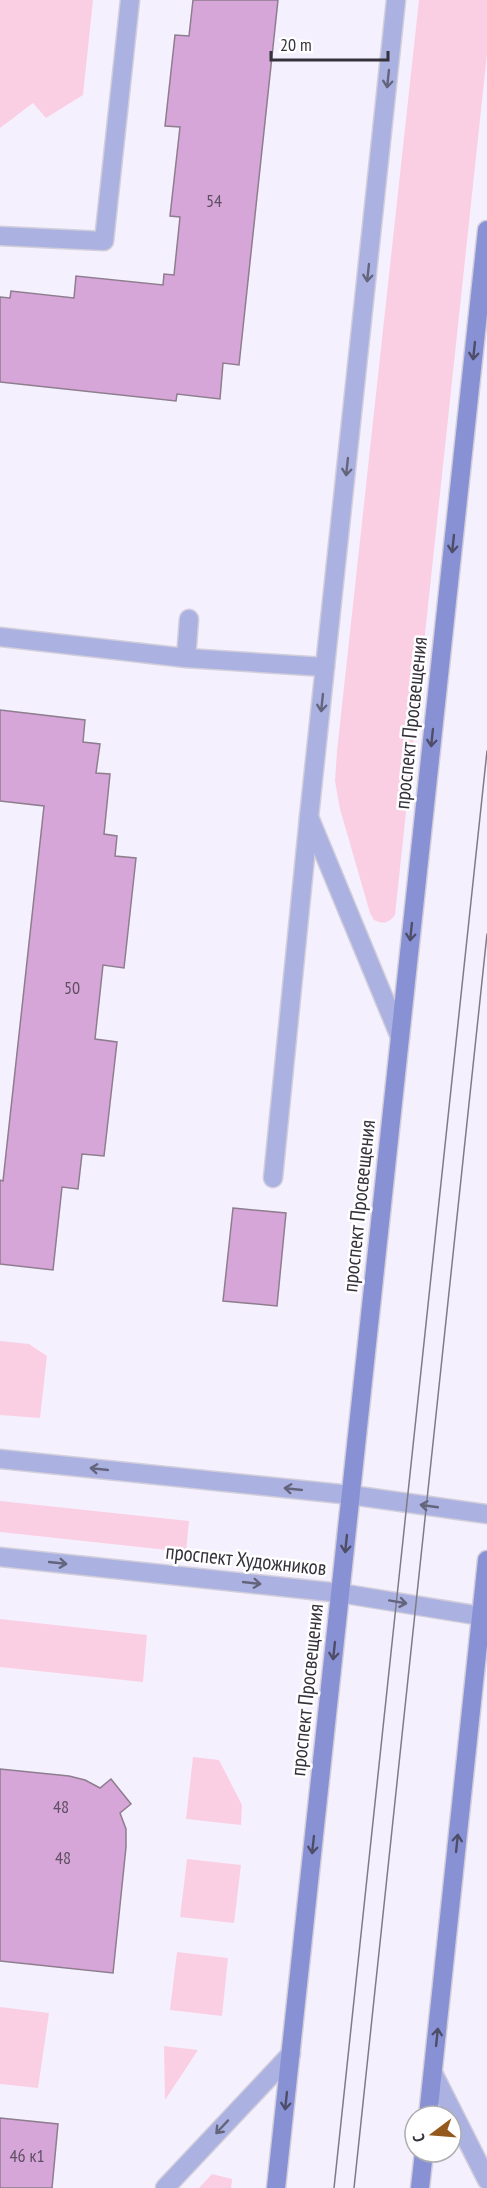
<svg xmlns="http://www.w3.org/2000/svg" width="487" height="2188" viewBox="0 0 487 2188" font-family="'PT Sans Narrow',sans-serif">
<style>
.green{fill:#fbcfe3}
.building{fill:#d7a6d9;stroke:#8e7d8e;stroke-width:1.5}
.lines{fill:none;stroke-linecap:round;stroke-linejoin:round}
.service-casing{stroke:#d2cedb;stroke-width:21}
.minor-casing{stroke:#d2cedb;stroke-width:21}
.tertiary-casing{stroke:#d2cedb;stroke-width:21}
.secondary-casing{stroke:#d2cedb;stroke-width:21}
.service{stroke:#abb2e1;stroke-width:18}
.minor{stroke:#abb2e1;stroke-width:18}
.tertiary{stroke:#abb2e1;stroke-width:18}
.secondary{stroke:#8991d5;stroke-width:18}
.tram{stroke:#7f7b86;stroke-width:1.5}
.oneway{stroke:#64657d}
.oneway2{stroke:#4e4e69}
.labels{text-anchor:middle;stroke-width:5;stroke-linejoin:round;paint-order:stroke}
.number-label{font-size:18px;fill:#5e4f62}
.street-label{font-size:21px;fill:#35323b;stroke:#fff}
</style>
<rect width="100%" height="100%" fill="#f5f0fe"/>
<g class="green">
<polygon points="0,0 93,0 83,95 46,118 33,103 0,128"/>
<path d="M419,0h68v54l-92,861c-7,9 -12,9 -21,5l-4,-7 -30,-104 -5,-28 2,-30z"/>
<polygon points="0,1341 29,1344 47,1356 40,1418 0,1415"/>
<polygon points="0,1501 189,1521 186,1552 0,1532"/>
<polygon points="0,1619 147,1635 143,1682 0,1667"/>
<polygon points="193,1757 219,1760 242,1805 241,1825 186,1819"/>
<polygon points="187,1859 241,1865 234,1923 180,1917"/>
<polygon points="177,1952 228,1958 222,2016 170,2010"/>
<polygon points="0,2007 49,2013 38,2088 0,2084"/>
<polygon points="164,2046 198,2050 165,2100"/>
<polygon points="212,2174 232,2179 231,2188 199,2188"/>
</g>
<g class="building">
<polygon points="193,0 278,0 239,365 223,363 220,399 177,394 176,401 0,382 0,297 10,298 11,291 74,298 76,276 163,285 164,274 174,275 180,217 170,216 180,127 165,126 175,35 189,36"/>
<polygon points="0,710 85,720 83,742 100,744 96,773 110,774 104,834 117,836 115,856 136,858 124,968 103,965 95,1039 117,1042 104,1156 82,1154 78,1189 62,1187 53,1270 0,1264 0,1180 3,1181 44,806 0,801"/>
<polygon points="233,1208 286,1213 277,1306 223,1301"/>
<polygon points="0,1769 69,1776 85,1780 100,1788 111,1779 131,1804 120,1813 126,1829 126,1847 113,1973 0,1961"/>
<polygon points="0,2118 58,2124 52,2188 0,2188"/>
</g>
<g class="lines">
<defs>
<g id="service">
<polyline points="0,236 104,241 130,0"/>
<polyline points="0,637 186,658 325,667"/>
<polyline points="186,658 189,619"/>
<polyline points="273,1178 309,817"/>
</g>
<g id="minor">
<polyline points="396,0 309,817 400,1037"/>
<polyline points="433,2073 487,2180"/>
<polyline points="165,2188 291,2054"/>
</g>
<g id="tertiary">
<polyline points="0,1459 351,1495 487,1514"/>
<polyline points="0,1557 340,1593 487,1617"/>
</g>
<g id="secondary">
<polyline points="428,2116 487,1560"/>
<polyline points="276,2188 487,230"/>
<polyline points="420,2188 424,2152"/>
</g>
</defs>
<use href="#service" class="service-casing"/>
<use href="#minor" class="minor-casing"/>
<use href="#tertiary" class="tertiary-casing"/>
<use href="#secondary" class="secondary-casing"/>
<use href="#service" class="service"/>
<use href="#minor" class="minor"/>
<use href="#tertiary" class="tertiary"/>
<use href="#secondary" class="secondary"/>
<g class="tram">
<polyline points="334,2188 487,751"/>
<polyline points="354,2188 487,934"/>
</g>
</g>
<defs><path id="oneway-shaft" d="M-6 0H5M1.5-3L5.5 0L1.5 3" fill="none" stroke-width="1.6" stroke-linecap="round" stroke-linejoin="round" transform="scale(1.5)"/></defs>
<g class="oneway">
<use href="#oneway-shaft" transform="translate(388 79) rotate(96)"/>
<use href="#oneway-shaft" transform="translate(368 273) rotate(96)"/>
<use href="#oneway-shaft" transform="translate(347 467) rotate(96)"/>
<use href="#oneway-shaft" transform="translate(322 703) rotate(96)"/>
<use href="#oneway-shaft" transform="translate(99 1469) rotate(-174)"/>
<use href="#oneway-shaft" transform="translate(293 1489) rotate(-174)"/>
<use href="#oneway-shaft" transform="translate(429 1506) rotate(-172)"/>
<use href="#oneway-shaft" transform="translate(58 1563) rotate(6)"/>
<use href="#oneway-shaft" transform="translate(252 1583) rotate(6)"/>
<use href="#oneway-shaft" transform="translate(398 1602) rotate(10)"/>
<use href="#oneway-shaft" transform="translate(222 2127) rotate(133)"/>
</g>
<g class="oneway2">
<use href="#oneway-shaft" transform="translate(474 351) rotate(96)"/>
<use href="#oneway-shaft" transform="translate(453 544) rotate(96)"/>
<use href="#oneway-shaft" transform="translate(432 738) rotate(96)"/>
<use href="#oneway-shaft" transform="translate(411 932) rotate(96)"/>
<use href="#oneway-shaft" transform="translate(346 1544) rotate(96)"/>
<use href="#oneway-shaft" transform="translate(334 1651) rotate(96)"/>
<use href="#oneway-shaft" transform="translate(457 1843) rotate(-84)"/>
<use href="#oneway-shaft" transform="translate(313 1845) rotate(96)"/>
<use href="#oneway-shaft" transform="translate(437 2037) rotate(-84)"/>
<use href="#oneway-shaft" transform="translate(286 2101) rotate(96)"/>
</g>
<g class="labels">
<g class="number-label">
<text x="214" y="207">54</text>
<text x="72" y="994">50</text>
<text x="61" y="1813">48</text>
<text x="63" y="1864">48</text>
<text x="27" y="2162">46 к1</text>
</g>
<g class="street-label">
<text transform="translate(411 723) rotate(-84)" y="7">проспект Просвещения</text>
<text transform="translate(359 1206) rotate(-84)" y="7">проспект Просвещения</text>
<text transform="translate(246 1560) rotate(6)" y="7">проспект Художников</text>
<text transform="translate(307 1690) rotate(-84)" y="7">проспект Просвещения</text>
</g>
</g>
<g transform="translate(433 2134) rotate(254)"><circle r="28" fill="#ffffff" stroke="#aeadb1" stroke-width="1.5"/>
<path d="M0-4.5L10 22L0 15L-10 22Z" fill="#96591d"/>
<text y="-9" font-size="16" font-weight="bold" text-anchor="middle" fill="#35323b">С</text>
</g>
<path d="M271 51v9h117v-9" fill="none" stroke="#35323b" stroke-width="3"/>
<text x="280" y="51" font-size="18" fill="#35323b" stroke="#ffffff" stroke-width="4.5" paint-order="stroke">20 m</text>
</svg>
